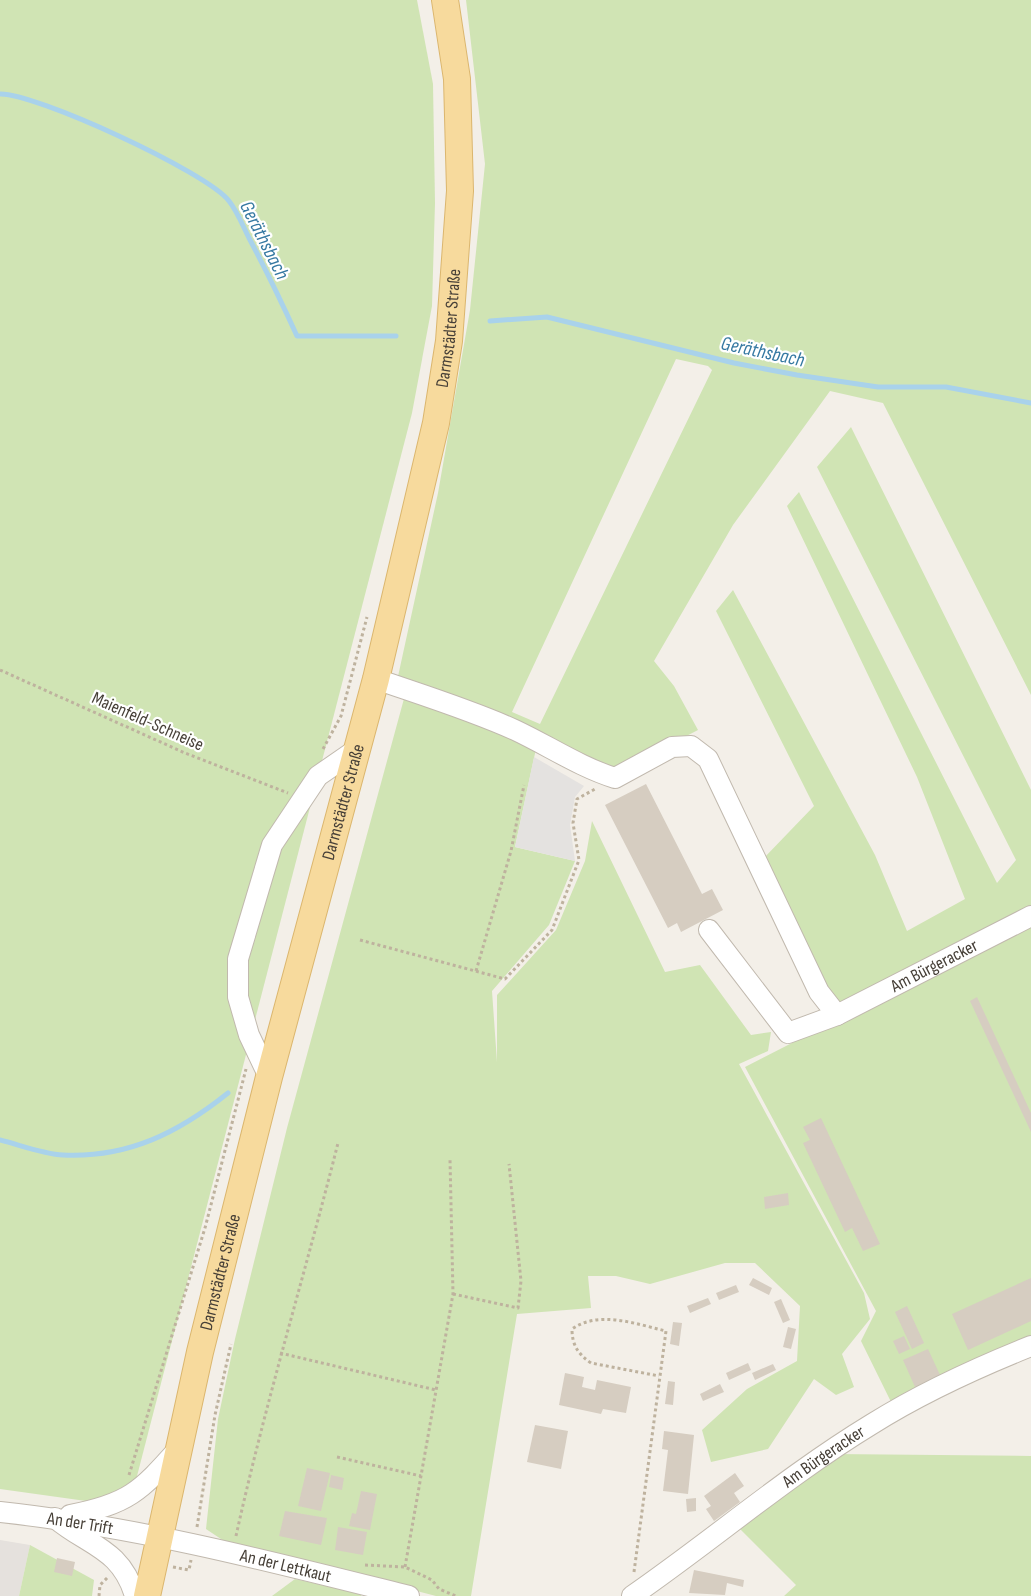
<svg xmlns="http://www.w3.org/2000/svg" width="1031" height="1596" viewBox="0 0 1031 1596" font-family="'Sofia Sans Condensed',sans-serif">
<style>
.industrial{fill:#e5e1dd}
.green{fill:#d0e4b4;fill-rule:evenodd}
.parking{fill:#e4e2e0}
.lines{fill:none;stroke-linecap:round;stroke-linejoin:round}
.stream{stroke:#a9d2eb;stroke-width:5}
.building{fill:#d6cdc1}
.minor-casing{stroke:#c1b9ae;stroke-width:22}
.major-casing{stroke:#dbb66e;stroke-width:28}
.path{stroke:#beb29e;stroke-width:3;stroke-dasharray:3 3;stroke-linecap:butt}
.minor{stroke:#fff;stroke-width:20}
.major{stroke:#f7da9d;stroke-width:26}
.labels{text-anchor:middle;stroke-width:4.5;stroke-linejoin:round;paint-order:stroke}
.street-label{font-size:18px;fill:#463f37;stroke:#fff}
.water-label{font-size:20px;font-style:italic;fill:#3679a2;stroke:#fff}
</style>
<rect width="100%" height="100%" fill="#f3efe8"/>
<polygon class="industrial" points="0,1540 30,1545 19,1596 0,1596"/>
<g class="green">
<polygon points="0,0 417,0 433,84 435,203 432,306 412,413 129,1507 0,1489"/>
<path d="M466,0h565v695l-148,-292 -53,-12 -97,134 -79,136 20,25 24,44 -85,44 -216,-93 41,-188 32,-183 15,-146zM676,359l32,7 4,4 -172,354 -28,-12z"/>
<polygon points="851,427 1031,790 1031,907 841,1003 828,992 763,859 814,806 716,611 733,590 875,855 907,931 965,899 917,777 787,506 799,492 997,883 1016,860 817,467"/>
<polygon points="405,695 537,744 515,847 575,861 549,925 492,991 497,1062 497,995 556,930 585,861 592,821 665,972 700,965 751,1035 771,1032 768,1051 739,1064 864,1293 870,1319 842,1354 854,1387 836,1395 814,1379 768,1449 711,1462 702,1430 747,1389 797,1361 800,1306 755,1263 725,1263 650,1284 616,1276 588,1276 591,1308 517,1314 471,1596 436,1596 224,1541 206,1529 218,1419 235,1339 287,1128"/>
<polygon points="1031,921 1031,1343 894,1408 861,1341 876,1311 745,1067"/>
<polygon points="833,1454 1031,1456 1031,1596 784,1596 796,1585 739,1528"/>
<polygon points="30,1545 94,1580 92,1596 19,1596"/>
<polygon points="295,1579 362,1594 361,1596 272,1596"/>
</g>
<polygon class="parking" points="534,757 584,786 575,797 570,825 575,861 515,847"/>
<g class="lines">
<g class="stream">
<path d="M0,94c35,-1 207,78 229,107 8,10 14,25 20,37 17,32 33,65 48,98h99"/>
<polyline points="490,321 547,317 734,363 797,375 878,387 946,387 1031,403"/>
<path d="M0,1140c20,5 43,14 63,15 65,3 115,-22 165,-62"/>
</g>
</g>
<g class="building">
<polygon points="646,784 702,894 712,889 723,910 681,932 677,923 668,928 605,805"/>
<polygon points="977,997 1031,1113 1031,1132 970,1001"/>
<polygon points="821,1118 880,1244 863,1251 852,1228 845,1232 803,1143 810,1140 803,1127"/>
<polygon points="788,1193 789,1205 765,1209 764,1197"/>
<polygon points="753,1278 772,1288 769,1295 749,1285"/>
<polygon points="1031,1278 1031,1321 968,1350 952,1314"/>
<polygon points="736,1285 739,1292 719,1300 716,1293"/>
<polygon points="708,1298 711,1304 690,1313 687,1306"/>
<polygon points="781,1299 790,1320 783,1323 774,1302"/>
<polygon points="907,1306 924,1343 912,1349 895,1312"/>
<polygon points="673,1322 682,1323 679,1346 670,1344"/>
<polygon points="788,1327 796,1329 791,1349 783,1347"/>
<polygon points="904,1336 910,1349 899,1354 893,1341"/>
<polygon points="928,1349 940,1375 915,1387 903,1360"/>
<polygon points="748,1363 751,1370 729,1380 726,1373"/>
<polygon points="773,1364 776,1370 755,1380 752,1373"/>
<polygon points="565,1373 584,1377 582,1387 595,1390 597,1380 631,1387 626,1413 603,1409 601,1414 559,1405"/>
<polygon points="668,1381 675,1382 673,1405 665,1404"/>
<polygon points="720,1384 724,1392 703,1401 700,1394"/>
<polygon points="535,1425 568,1431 561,1469 527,1462"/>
<polygon points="664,1431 694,1435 688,1494 663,1491 668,1450 662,1449"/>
<polygon points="307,1468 330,1473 321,1511 298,1506"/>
<polygon points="735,1473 744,1486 734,1493 740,1502 714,1521 706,1509 711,1506 704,1496"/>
<polygon points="331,1475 344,1478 342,1490 329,1487"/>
<polygon points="361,1491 377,1494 370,1530 349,1526 352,1513 356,1514"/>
<polygon points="696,1498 696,1511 687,1512 686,1499"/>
<polygon points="285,1511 327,1518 321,1545 279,1536"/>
<polygon points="338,1527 367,1532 363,1555 335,1550"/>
<polygon points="57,1558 75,1562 72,1576 54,1572"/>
<polygon points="694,1570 744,1580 743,1587 727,1583 725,1595 689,1593"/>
</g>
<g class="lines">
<defs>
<g id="minor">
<path d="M376,679c46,16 95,31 139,51 34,16 65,37 100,48l57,-31 19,-1 17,13 111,233 18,23"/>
<path id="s1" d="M709,930l79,103 49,-18 194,-99"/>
<polyline points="269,1077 249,1035 238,997 238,959 272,845 318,776 357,749"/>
<path id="s2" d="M0,1512c139,15 273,50 409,84"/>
<path d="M70,1515c58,-11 70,-23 109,-67"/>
<path d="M55,1518c33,28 66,30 80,78"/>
<path id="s3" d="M632,1596c81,-56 156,-121 240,-172 51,-32 104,-56 159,-78"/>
</g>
<g id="major">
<path id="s4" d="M147,1596l53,-244 69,-275 107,-398 60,-256 13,-82 11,-150 -3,-112 -12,-79"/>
</g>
</defs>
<use href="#minor" class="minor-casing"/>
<use href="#major" class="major-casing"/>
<g class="path">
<polyline points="0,670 185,753 288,793"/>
<polyline points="323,749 341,716 367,617"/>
<polyline points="360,940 505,979 552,930 579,860 573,823 577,799 595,789"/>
<polyline points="476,971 511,851 524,785"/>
<polyline points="453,1294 518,1308 521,1281 509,1164"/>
<polyline points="280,1353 436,1390"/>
<polyline points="337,1457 421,1476"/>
<polyline points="129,1475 205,1228 246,1069"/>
<polyline points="197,1527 215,1415 231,1344"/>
<path d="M236,1536c29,-132 69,-262 102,-393"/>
<polyline points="365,1565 405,1567 432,1580 439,1589 456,1596"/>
<polyline points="173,1567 189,1570 191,1560"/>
<polyline points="405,1567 453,1294 450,1159"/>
<path d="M634,1572l32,-241c-30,-7 -67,-21 -94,-2 0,16 6,25 19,34l68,13"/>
<polyline points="99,1596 100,1585 108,1577"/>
</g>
<use href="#minor" class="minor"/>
<use href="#major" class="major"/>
</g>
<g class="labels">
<g class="street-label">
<text dy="6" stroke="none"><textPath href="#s4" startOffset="1304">Darmstädter Straße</textPath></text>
<text transform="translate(148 721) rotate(24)" y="6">Maienfeld-Schneise</text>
<text dy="6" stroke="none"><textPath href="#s4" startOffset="818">Darmstädter Straße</textPath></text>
<text dy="6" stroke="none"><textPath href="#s1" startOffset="291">Am Bürgeracker</textPath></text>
<text dy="6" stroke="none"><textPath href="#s4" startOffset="332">Darmstädter Straße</textPath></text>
<text dy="6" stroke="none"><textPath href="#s3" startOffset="237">Am Bürgeracker</textPath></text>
<text dy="6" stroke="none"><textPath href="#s2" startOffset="81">An der Trift</textPath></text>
<text dy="6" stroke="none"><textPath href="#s2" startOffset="291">An der Lettkaut</textPath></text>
</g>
<g class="water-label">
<text transform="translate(265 240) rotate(63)" y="7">Geräthsbach</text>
<text transform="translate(763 351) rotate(12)" y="7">Geräthsbach</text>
</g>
</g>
</svg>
